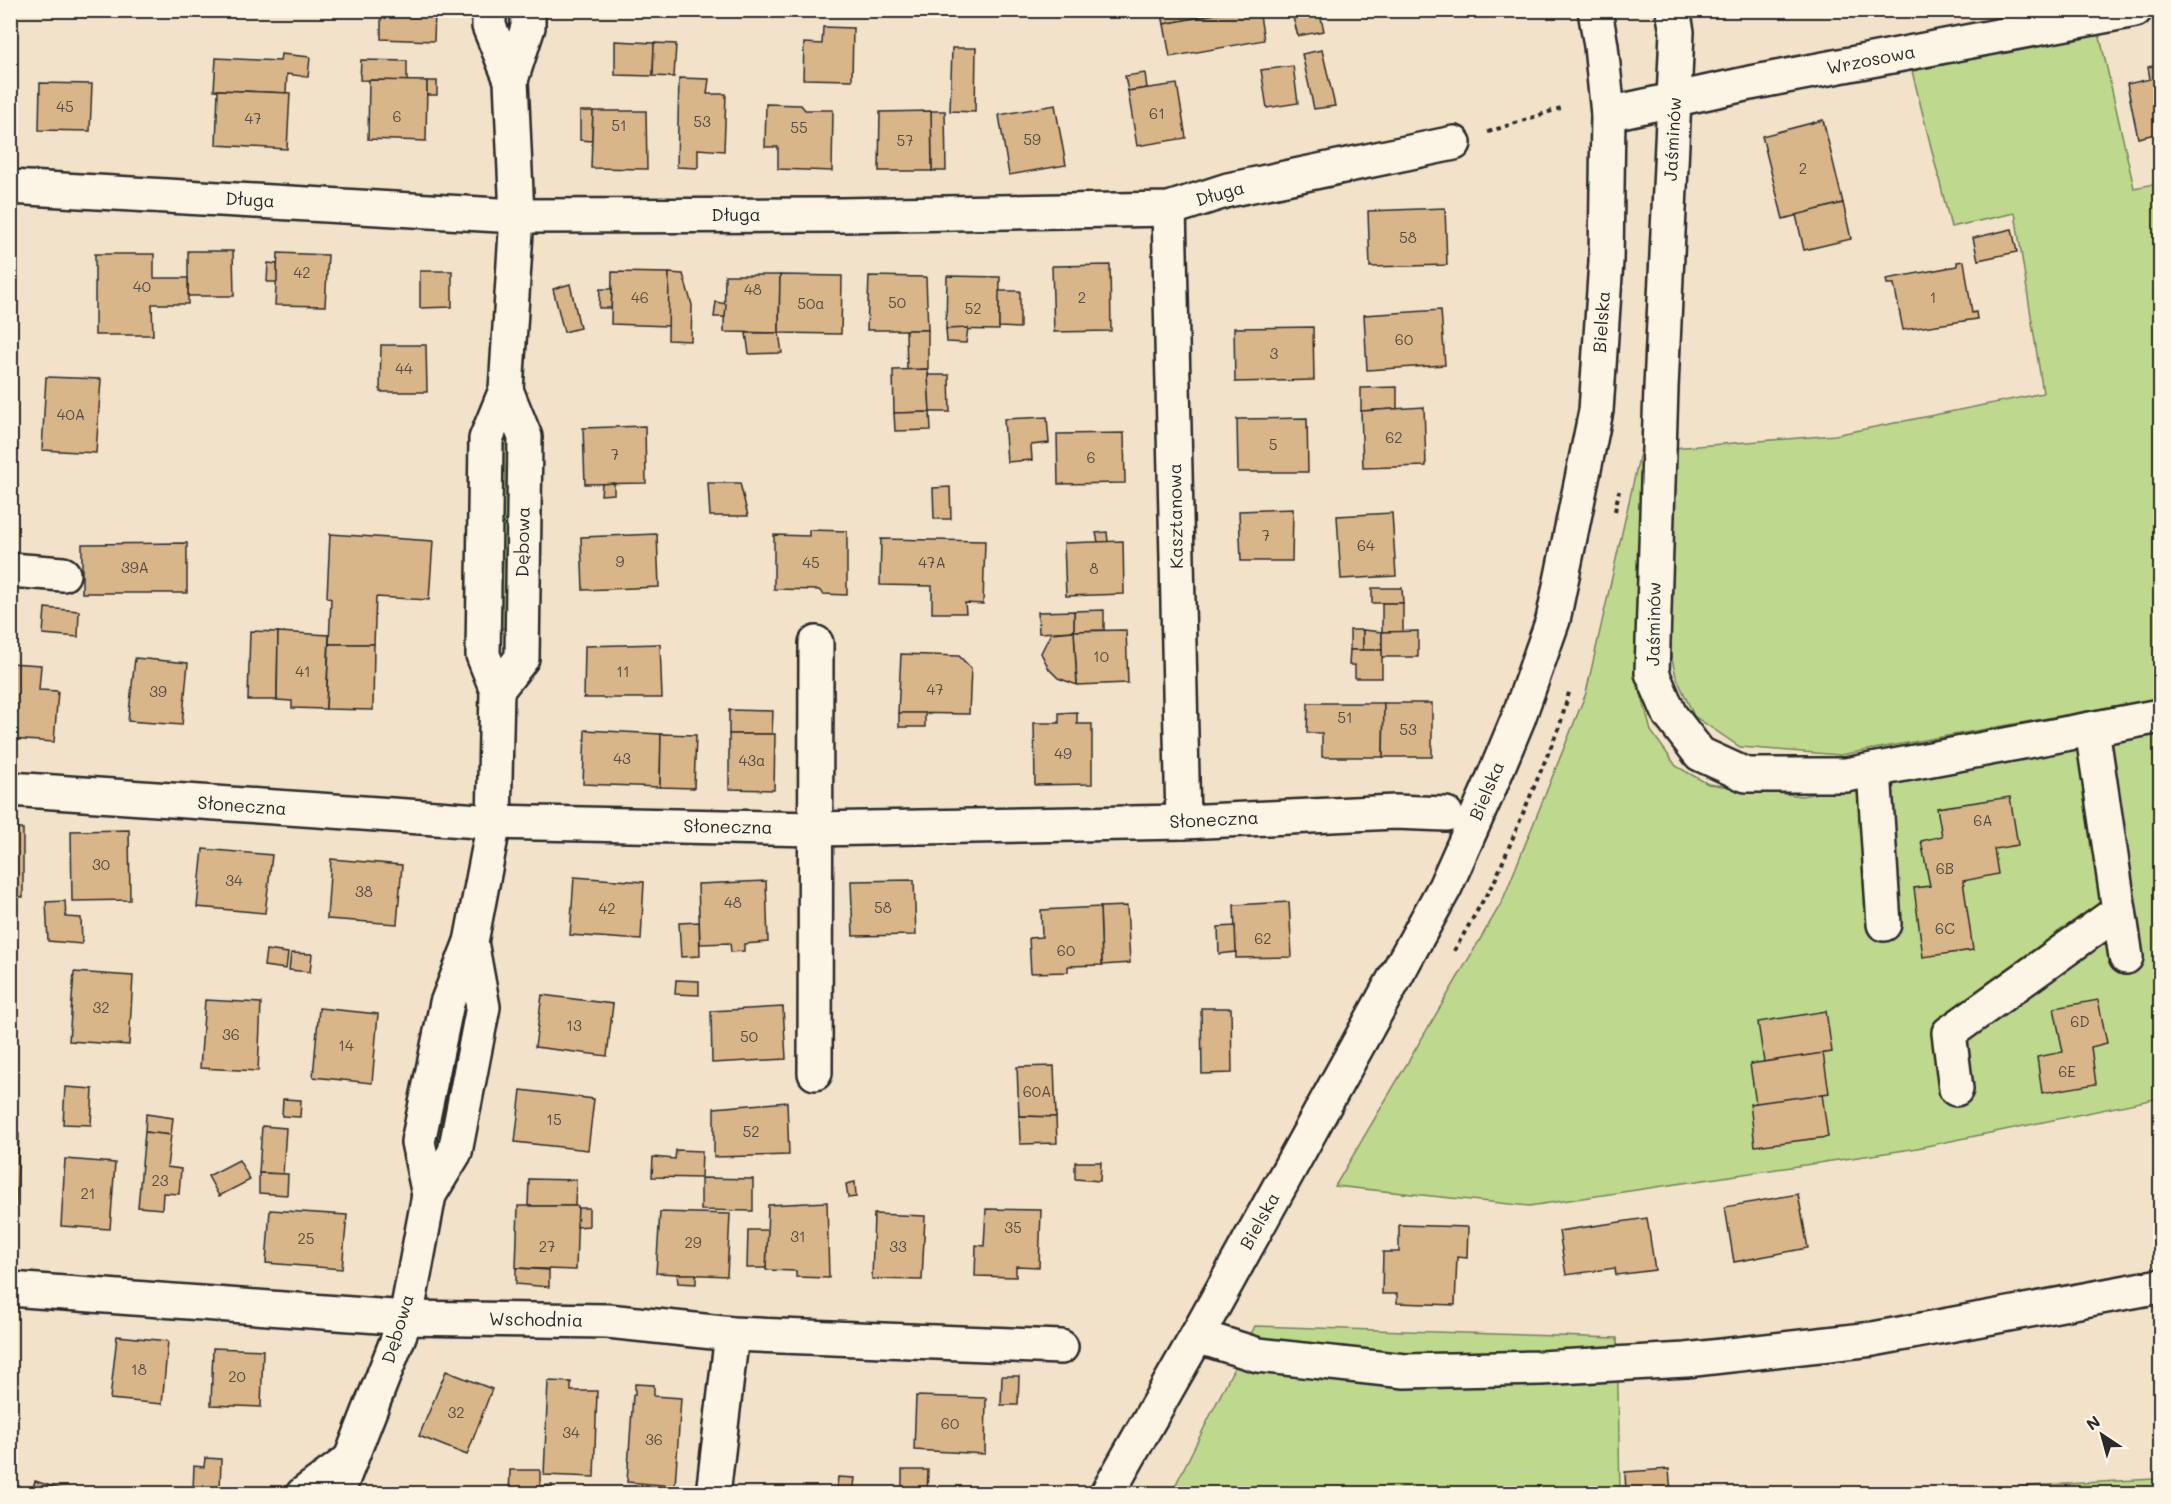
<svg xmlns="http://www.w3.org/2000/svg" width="2171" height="1504" viewBox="0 0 2171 1504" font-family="Mali,sans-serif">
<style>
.green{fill:#bed88e;stroke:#74825c;stroke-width:1.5}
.building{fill:#d9b58a;stroke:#2b2b2b;stroke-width:1.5}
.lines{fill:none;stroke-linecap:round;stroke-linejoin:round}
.minor-casing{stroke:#2b2b2b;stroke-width:38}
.major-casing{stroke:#2b2b2b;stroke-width:38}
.path{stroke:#2b2b2b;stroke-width:4;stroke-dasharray:4.5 4.5;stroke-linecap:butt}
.minor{stroke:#fcf5e5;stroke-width:33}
.major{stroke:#fcf5e5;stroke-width:33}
.labels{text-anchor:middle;stroke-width:5;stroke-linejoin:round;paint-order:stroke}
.number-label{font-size:15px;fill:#564e43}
.street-label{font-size:18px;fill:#2b2b2b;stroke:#fcf5e5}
</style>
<rect width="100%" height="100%" fill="#f2e2ca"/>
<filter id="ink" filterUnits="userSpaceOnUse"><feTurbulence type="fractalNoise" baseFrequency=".0167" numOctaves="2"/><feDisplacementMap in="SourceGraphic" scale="12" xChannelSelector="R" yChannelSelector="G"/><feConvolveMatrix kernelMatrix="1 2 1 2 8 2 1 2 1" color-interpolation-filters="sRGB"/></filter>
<g filter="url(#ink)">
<g class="green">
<polygon points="2099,33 2134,188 2160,183 2160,698 1840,755 1740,747 1694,716 1676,676 1671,656 1673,448 1835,435 2043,393 2015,213 1951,227 1912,71"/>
<polygon points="1644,435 1638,682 1651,731 1676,766 1708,784 1801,796 2160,733 2160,1098 1912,1149 1529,1206 1335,1186 1502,902 1586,693"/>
<polygon points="507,444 511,446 507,626 502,629 497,627 501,446"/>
<polygon points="465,1008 470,1012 442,1147 438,1147 432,1145 459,1011"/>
<polygon points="1255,1326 1617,1338 1620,1493 1171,1494"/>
<polygon points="2160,1478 2160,1493 1906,1493 2154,1479"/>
</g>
<g class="building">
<polygon points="381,10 435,10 434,41 381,39"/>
<polygon points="1161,10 1199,10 1200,17 1164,24"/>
<polygon points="1199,10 1230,10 1230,12 1200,17"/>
<polygon points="1237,10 1259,10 1264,40 1170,57 1164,24"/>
<polygon points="1291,10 1319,10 1324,31 1298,36"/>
<polygon points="823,27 853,28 852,80 803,79 804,43 822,44"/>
<polygon points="615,41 654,43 653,76 615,75"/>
<polygon points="654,43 676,44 674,77 653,76"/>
<polygon points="952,48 976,48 975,112 950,111"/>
<polygon points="1322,50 1335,106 1314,109 1302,54"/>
<polygon points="281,54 310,57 308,77 287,74 286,93 214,90 216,58 280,61"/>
<polygon points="361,60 407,61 407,81 360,80"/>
<polygon points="2160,64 2160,133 2138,138 2127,84 2150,79 2148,67"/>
<polygon points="1293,66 1298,103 1267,108 1261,70"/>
<polygon points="1145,73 1147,88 1128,91 1125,76"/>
<polygon points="679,78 709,79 707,94 726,94 724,151 698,149 698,168 677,167"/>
<polygon points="369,80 427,81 426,141 368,139"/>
<rect x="427" y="81" width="10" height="14"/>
<polygon points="40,83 92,84 90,131 39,130"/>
<polygon points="1177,84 1186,138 1137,146 1128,91"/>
<polygon points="218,90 290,93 287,149 216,145"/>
<polygon points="766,104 801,105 805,110 833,110 832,171 778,169 778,147 765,147"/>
<polygon points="1055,105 1066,165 1009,175 999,115"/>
<polygon points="580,111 593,111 592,141 580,140"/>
<polygon points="593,111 646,111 647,169 591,168"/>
<polygon points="931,111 945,111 946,171 932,171"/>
<polygon points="931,111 932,171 879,171 880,112"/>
<polygon points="1823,120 1843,203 1783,219 1762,136"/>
<polygon points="1843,203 1851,239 1804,250 1796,215"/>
<polygon points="1445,208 1447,265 1370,267 1368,211"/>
<polygon points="2012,229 2017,252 1978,260 1973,238"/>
<polygon points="188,251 233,251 234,296 188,296"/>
<polygon points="278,253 328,255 325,306 275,305"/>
<polygon points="95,254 154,254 154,278 188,278 188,304 152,304 153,335 95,335"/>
<polygon points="1964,261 1972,313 1976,312 1977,319 1903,330 1894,284 1887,284 1886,279 1957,266 1957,262"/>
<polygon points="268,263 277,264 277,282 267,282"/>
<polygon points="1110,265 1111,331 1054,332 1052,266"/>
<polygon points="420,271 452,271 452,307 420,308"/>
<polygon points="612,272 669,273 669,326 611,324"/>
<polygon points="669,273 683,274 692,305 691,341 668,340"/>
<polygon points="725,275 780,275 779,333 724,332"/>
<polygon points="780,275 842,276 841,334 779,333"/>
<polygon points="869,276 926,277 928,330 867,330"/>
<polygon points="947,276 1000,277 999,330 946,329"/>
<polygon points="570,284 580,328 564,332 553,289"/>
<polygon points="600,289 612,289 611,308 599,308"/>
<polygon points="999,291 1020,291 1020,328 999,327"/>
<polygon points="716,302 726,304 725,317 714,317"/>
<polygon points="1441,310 1445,365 1367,370 1364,315"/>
<polygon points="1313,327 1314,380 1235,382 1234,328"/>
<polygon points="968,328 966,343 947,342 946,329"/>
<polygon points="906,330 928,330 928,369 907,370"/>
<polygon points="746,333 779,333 782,353 749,354"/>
<polygon points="381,345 426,345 427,392 380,392"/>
<polygon points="928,369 930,412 894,413 893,370"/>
<polygon points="928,375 949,375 950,412 930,412"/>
<polygon points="46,377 101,379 96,453 42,450"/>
<polygon points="1397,387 1397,409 1361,411 1361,388"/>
<polygon points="1424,407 1426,466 1363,468 1361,411"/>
<polygon points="930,412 931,430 895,431 894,413"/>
<polygon points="1047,417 1049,443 1031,445 1032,460 1007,462 1004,419"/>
<polygon points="1307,418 1308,472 1238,472 1237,419"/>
<polygon points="645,426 646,483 585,484 583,428"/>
<polygon points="1124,433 1125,483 1058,484 1057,434"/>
<polygon points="614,483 614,494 601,495 602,484"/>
<polygon points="708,483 740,483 748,516 710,516"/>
<polygon points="950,487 951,519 934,519 933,488"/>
<polygon points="1293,509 1292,561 1241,561 1239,511"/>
<polygon points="1392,513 1396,576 1341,579 1337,516"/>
<polygon points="809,530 847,531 847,595 823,594 819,590 774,589 774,535 809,536"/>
<polygon points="1107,532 1108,542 1098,542 1096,533"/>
<polygon points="330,534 433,541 429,600 376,597 374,644 329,644 331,599 327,597"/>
<polygon points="657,534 659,587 583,590 581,537"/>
<polygon points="881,539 985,541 983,604 965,603 966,613 932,613 932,586 880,585"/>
<polygon points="1123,541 1124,594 1066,596 1064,543"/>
<polygon points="187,543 187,593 82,593 82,544"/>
<polygon points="1372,588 1402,588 1403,603 1372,603"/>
<rect x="1382" y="603" width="21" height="29"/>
<polygon points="45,608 79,611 78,637 43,634"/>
<polygon points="1104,610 1104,630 1074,631 1074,611"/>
<polygon points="1074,611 1074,631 1039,633 1038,612"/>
<polygon points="1126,630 1128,683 1077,685 1074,631"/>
<rect x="1350" y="630" width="13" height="20"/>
<polygon points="1363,630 1382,632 1382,650 1363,650"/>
<polygon points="250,631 278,632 277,700 248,700"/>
<polygon points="1074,631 1077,685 1058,678 1049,669 1041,653 1051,633"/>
<polygon points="1418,631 1418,657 1382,657 1382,632"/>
<polygon points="278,632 329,635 326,709 292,708 292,701 277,700"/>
<polygon points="329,644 374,644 373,710 326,709"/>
<polygon points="660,644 662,698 584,698 585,646"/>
<polygon points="1350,650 1382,650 1382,678 1355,678 1355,665 1349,665"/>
<polygon points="901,654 959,656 971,668 969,714 898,713"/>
<polygon points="135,658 188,663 182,725 128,721"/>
<polygon points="10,663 41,665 39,690 58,691 54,742 10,739"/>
<polygon points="1308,703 1384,703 1383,757 1322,757 1322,733 1307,733"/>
<polygon points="1384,703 1432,703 1432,757 1383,757"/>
<polygon points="729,710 773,711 772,734 729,734"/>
<polygon points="1077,712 1077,724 1092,724 1092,784 1035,785 1034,723 1059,723 1059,713"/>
<rect x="899" y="713" width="26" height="14"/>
<polygon points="585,730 661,734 660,787 583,784"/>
<polygon points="661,734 696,735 694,788 660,787"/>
<polygon points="729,734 775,734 774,790 729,789"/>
<polygon points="2010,797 2018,845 1994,849 1998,874 1963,881 1973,950 1923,957 1914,888 1930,886 1921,841 1942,836 1937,808"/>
<rect x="10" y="829" width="13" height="68"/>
<polygon points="129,830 130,900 72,901 71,831"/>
<polygon points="203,849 272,855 265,913 197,907"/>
<polygon points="331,859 402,865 397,924 327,919"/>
<polygon points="574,877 644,882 641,940 570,935"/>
<polygon points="914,880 916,935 853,936 851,881"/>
<polygon points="766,881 768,942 744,944 744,951 731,952 730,943 700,944 698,884"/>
<polygon points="65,901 66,917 81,918 82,944 48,941 46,902"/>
<polygon points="1289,902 1292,957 1236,958 1234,905"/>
<polygon points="1127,906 1130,963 1102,965 1100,907"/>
<polygon points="1100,907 1102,965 1068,966 1068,972 1031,973 1029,938 1042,937 1041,910"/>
<polygon points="699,922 700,956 681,957 679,923"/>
<polygon points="1235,926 1236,952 1219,954 1218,927"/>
<polygon points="266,950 288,953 286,969 264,966"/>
<polygon points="291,953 312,954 310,972 289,970"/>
<polygon points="74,972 133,976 129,1045 69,1041"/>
<polygon points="676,980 699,981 699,995 675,994"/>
<polygon points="542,995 613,1004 607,1056 535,1047"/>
<polygon points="205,1000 261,1003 258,1071 200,1068"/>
<polygon points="2098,1000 2107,1043 2091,1047 2096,1084 2042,1093 2037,1057 2063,1052 2054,1008"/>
<polygon points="783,1007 786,1059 712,1063 711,1011"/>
<polygon points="319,1008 378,1014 372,1083 313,1077"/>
<polygon points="1201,1008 1231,1008 1232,1073 1202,1074"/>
<polygon points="1826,1011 1832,1052 1764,1062 1758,1022"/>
<polygon points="1823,1053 1829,1093 1756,1104 1750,1064"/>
<polygon points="1054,1066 1056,1117 1019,1116 1017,1067"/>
<polygon points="65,1087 93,1089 91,1125 63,1124"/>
<polygon points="521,1090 594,1099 588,1150 515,1142"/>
<polygon points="1822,1094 1828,1137 1755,1146 1750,1104"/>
<polygon points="283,1099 301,1100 300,1117 282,1116"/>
<polygon points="787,1102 789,1155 714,1157 714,1108"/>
<polygon points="146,1114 173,1118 171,1135 145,1132"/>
<polygon points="1019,1116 1056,1117 1057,1143 1020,1144"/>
<polygon points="262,1126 286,1128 283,1174 259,1173"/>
<polygon points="145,1132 171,1135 167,1167 181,1169 179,1194 163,1193 162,1209 138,1207"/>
<polygon points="10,1134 19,1134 16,1207 10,1207"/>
<polygon points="676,1150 702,1151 701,1178 652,1177 653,1157 675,1159"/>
<polygon points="65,1159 115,1163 110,1229 61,1226"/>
<polygon points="239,1160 250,1180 219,1196 208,1176"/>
<polygon points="1075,1162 1101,1162 1100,1181 1075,1179"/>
<polygon points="259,1173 288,1174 287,1195 259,1193"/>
<polygon points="701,1178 753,1179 753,1211 701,1210"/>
<polygon points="529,1179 576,1180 575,1206 528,1206"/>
<polygon points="855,1182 856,1197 848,1198 846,1184"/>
<polygon points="1798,1194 1808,1248 1734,1262 1725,1207"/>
<polygon points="827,1202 829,1278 796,1277 796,1271 766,1270 768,1205"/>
<polygon points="518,1206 578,1206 576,1270 516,1268"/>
<polygon points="578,1208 589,1208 589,1226 577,1227"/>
<polygon points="986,1209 1041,1210 1039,1267 1016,1266 1016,1277 975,1276 976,1245 984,1246"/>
<polygon points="270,1210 347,1215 342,1269 266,1263"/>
<polygon points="660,1212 730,1214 727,1276 656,1273"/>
<polygon points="874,1214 925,1216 922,1280 872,1279"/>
<polygon points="1647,1218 1655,1270 1616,1275 1615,1268 1566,1275 1559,1231"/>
<polygon points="1399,1225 1468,1227 1467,1258 1457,1257 1455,1305 1397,1303 1397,1294 1382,1294 1383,1252 1399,1252"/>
<polygon points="748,1230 768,1230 766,1268 747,1268"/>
<polygon points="516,1268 549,1270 549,1287 516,1284"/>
<polygon points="677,1274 696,1274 696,1284 678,1283"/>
<polygon points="117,1336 168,1341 162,1404 110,1399"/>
<polygon points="213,1348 263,1350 261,1407 211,1405"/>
<polygon points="446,1371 492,1389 467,1455 419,1436"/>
<polygon points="1002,1376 1019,1376 1018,1405 1001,1405"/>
<polygon points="548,1381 571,1382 571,1391 597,1391 594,1477 544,1475"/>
<polygon points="635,1384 654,1385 654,1396 681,1398 675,1486 627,1482 633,1395 635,1395"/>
<polygon points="916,1396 986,1398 985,1454 914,1450"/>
<polygon points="205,1458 221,1459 220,1490 193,1490 194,1466 204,1467"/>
<polygon points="1669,1469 1671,1494 1626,1494 1625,1472"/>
<polygon points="510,1470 540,1470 540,1486 552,1485 552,1494 509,1494"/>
<polygon points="902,1470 928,1470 927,1494 902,1494"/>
<polygon points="838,1477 855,1478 853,1494 836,1494"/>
<polygon points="35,1481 73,1493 72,1494 31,1494"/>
<polygon points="173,1488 193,1490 209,1490 208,1494 173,1494"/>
</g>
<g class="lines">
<defs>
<g id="minor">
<polyline points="1673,10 1677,32 1661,388 1652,673 1670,715 1700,754 1746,775 1846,775 2160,716"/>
<polyline points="511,80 528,27 528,10"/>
<polyline points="1608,114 1750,83 2135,10"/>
<polyline points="10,187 517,216 840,215 1169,209 1228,190 1454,143"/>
<polyline points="1169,209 1183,822"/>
<polyline points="10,570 63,574"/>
<polyline points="497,690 522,658 525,437 506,390"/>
<polyline points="2092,729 2126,957"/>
<polyline points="1874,770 1884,924"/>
<polyline points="10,789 494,822 815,829 1183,822 1395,812 1446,814"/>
<polyline points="815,1073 816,643"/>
<polyline points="1956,1089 1949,1033 2119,911"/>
<polyline points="429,1195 418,1142 447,1003 471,942 494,822 497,690 483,655 486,439 506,390 517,216 511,80 489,26 489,10"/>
<polyline points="10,1289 406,1318 608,1321 732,1334 1061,1347"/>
<polyline points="1197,1336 1258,1355 1405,1371 1540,1368 1686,1360 1873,1339 2160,1286"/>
<polyline points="303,1494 351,1459"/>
<polyline points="337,1494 406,1318 429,1195 455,1152 483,1007 471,942"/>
<polyline points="713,1494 732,1334"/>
</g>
<polyline id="major" points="1107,1494 1197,1336 1445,887 1488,791 1518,719 1553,620 1596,411 1606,261 1608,114 1601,46 1595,10"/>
</defs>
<use href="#minor" class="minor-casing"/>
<use href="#major" class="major-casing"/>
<g class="path">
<polyline points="1488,132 1561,108"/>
<polyline points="1615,511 1619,491"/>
<polyline points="1454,951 1496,878 1560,725 1570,689"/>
</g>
<use href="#minor" class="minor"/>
<use href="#major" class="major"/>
</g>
</g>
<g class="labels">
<g class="number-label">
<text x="65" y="112">45</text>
<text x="1157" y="119">61</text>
<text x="397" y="122">6</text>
<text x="253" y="124">47</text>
<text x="702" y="127">53</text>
<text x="619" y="131">51</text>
<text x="799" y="133">55</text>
<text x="1032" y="145">59</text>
<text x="905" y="146">57</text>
<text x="1803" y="174">2</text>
<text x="1408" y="243">58</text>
<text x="302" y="278">42</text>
<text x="142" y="292">40</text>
<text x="753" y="295">48</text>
<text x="640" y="303">46</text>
<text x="1082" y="303">2</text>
<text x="1933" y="303">1</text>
<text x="897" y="308">50</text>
<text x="811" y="309">50a</text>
<text x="973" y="314">52</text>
<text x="1404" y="345">60</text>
<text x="1274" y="359">3</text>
<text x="404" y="374">44</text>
<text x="71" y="420">40A</text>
<text x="1394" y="443">62</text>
<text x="1273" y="450">5</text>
<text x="615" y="460">7</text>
<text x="1091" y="463">6</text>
<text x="1266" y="541">7</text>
<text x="1366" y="551">64</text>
<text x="620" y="567">9</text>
<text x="811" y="568">45</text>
<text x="932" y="568">47A</text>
<text x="135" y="573">39A</text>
<text x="1094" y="574">8</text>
<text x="1101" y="662">10</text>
<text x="303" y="677">41</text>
<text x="623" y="677">11</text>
<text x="935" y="695">47</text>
<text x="158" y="697">39</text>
<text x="1345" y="723">51</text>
<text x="1408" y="735">53</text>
<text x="1063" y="759">49</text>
<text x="622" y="764">43</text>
<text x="752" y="766">43a</text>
<text x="1983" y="826">6A</text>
<text x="101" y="870">30</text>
<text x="1945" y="874">6B</text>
<text x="234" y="886">34</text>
<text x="364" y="897">38</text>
<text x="733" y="908">48</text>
<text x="883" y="913">58</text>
<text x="607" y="914">42</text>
<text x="1945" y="934">6C</text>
<text x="1263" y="944">62</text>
<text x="1066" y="956">60</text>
<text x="101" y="1013">32</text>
<text x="2080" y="1027">6D</text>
<text x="574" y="1031">13</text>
<text x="231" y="1040">36</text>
<text x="749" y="1042">50</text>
<text x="346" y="1051">14</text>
<text x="2067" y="1077">6E</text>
<text x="1037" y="1097">60A</text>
<text x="554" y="1125">15</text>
<text x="751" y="1137">52</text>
<text x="160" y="1186">23</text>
<text x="88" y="1199">21</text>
<text x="1013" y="1233">35</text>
<text x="798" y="1242">31</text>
<text x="306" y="1244">25</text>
<text x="693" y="1248">29</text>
<text x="547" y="1252">27</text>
<text x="898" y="1252">33</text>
<text x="139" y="1375">18</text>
<text x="237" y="1382">20</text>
<text x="456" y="1418">32</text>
<text x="950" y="1429">60</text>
<text x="571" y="1438">34</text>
<text x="654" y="1445">36</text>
</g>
<g class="street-label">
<text transform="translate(1871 60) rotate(-11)" y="6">Wrzosowa</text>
<text transform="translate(1673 139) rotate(-87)" y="6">Jaśminów</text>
<text transform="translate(1220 194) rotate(-16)" y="6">Długa</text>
<text transform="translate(250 200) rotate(3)" y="6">Długa</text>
<text x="736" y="221">Długa</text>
<text transform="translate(1602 322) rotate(-86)" y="6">Bielska</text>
<text transform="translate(1176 516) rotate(-91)" y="6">Kasztanowa</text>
<text transform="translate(523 542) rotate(-89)" y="6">Dębowa</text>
<text transform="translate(1654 624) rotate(-89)" y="6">Jaśminów</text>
<text transform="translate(1487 791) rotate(-67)" y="6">Bielska</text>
<text transform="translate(242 806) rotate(4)" y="6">Słoneczna</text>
<text transform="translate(1214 820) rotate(-3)" y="6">Słoneczna</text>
<text transform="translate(728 827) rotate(1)" y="6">Słoneczna</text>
<text transform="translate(1260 1221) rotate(-61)" y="6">Bielska</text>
<text transform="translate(536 1320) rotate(1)" y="6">Wschodnia</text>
<text transform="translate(398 1329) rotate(-73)" y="6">Dębowa</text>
</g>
</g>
<rect width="2171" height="1504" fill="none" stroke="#fcf5e5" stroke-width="36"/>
<rect x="18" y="18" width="2135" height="1468" fill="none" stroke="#2b2b2b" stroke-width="2" filter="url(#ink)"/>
<g transform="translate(2102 1435) rotate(324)" stroke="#fcf5e5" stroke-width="4.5" paint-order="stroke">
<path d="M0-4.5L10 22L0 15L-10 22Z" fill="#2b2b2b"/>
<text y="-9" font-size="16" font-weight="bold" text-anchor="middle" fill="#2b2b2b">N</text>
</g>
</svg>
